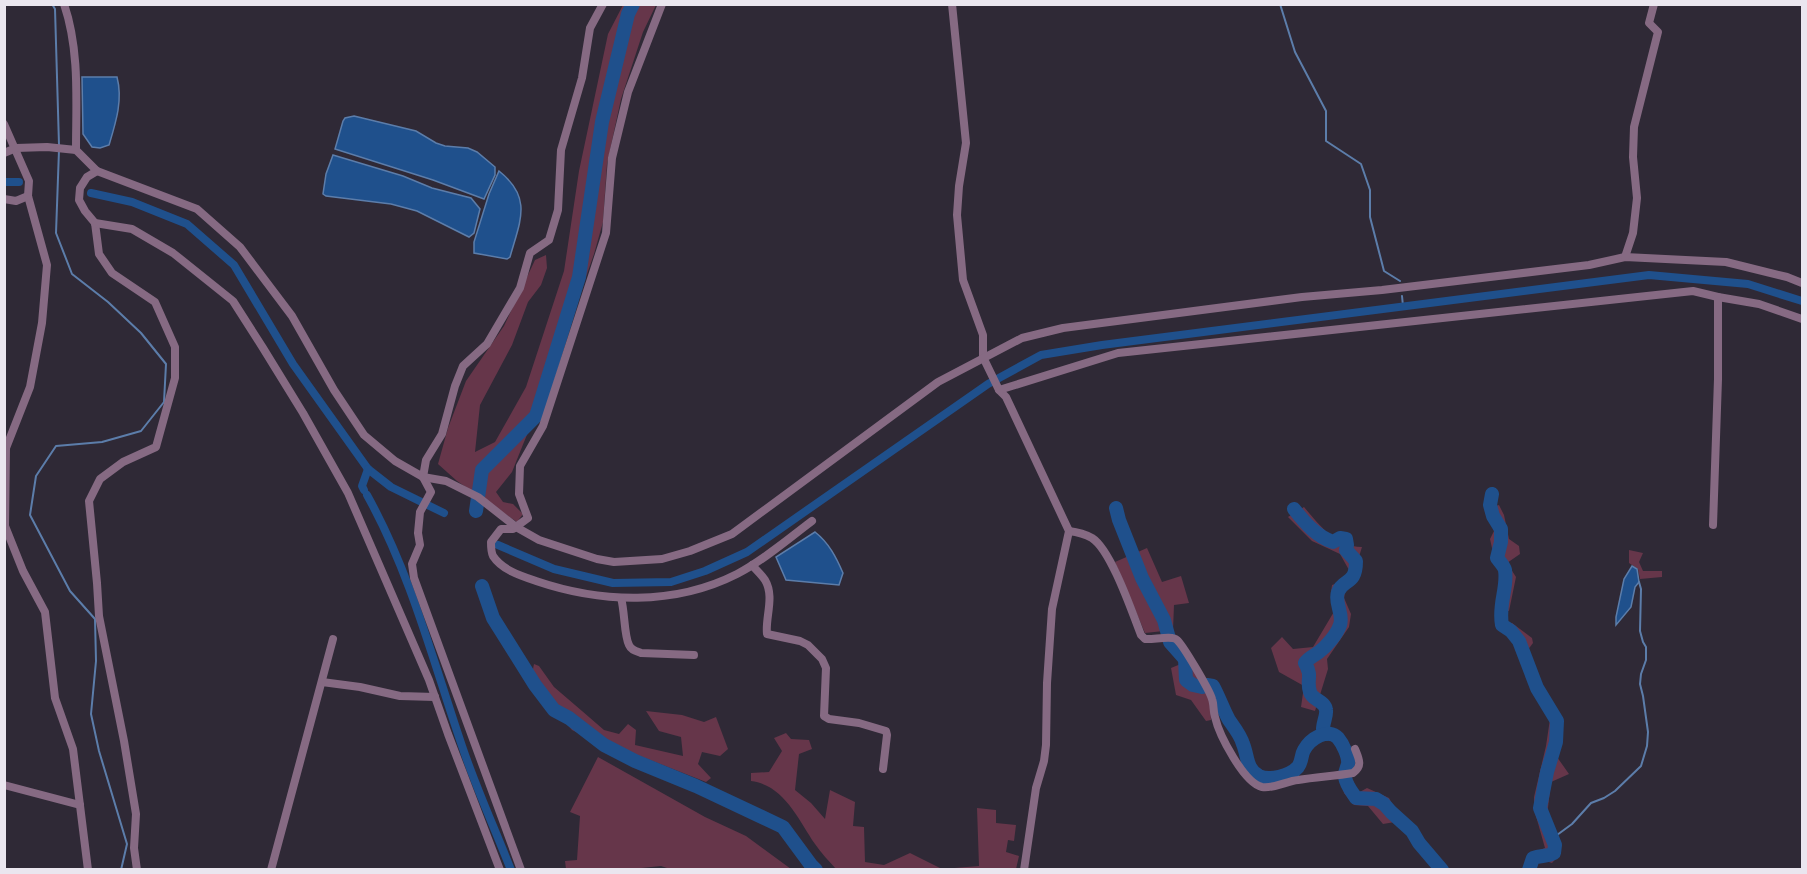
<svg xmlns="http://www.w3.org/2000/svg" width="1807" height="874" viewBox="0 0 1807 874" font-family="'Public Sans',sans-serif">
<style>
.green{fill:#66364a}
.water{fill:#1f508c;stroke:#5c7daa;stroke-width:1.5}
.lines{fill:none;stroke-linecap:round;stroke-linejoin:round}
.stream{stroke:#5c7daa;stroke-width:2}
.canal{stroke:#1f508c;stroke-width:8}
.river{stroke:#1f508c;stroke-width:14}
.minor{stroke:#866a83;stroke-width:8}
</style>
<rect width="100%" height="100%" fill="#2f2936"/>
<g class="green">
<polygon points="623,5 656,5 643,32 621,99 607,164 603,222 594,254 550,380 524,442 512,472 496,492 503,502 513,504 523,514 517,522 457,481 438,464 448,428 466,381 504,326 535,260 546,255 547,268 541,285 528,302 512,345 480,405 475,452 495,442 526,387 564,271 579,171 608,34"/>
<polygon points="1499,505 1504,515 1509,539 1519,546 1520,554 1507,563 1516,577 1509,611 1498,610 1498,599 1502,572 1494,557 1490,539 1494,531 1486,509"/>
<path d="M1304,507c16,19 32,40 58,40l-4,13 4,11 -17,21 -1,6 7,16 -2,13 -22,32 1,10 -13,42 -14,-4 3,-21 -25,-14 -8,-24 11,-11 11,12 20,-2 22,-37 -4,-17 1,-8 14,-5 3,-10 -9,-16 -28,-13 -24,-24z"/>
<polygon points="1147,548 1162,582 1181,576 1189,603 1174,605 1173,630 1145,633 1115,562"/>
<polygon points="1629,550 1643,553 1639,562 1643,571 1662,571 1662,577 1640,579 1638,569 1629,563"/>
<path d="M1498,623h14l20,15 1,5 -6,8 -6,1c-4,-11 -15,-19 -23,-29z"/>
<polygon points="1188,661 1210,699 1211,720 1206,721 1191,700 1176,695 1171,668"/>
<polygon points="534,664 539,666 554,687 582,711 604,730 619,734 628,724 636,730 635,745 683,756 681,737 659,731 646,711 682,715 704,722 716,717 728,749 720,756 702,752 698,764 711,778 706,782 632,753 597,742 572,730 558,714 532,674"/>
<path d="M1550,698c10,22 16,36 7,59l12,17 -18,8 -4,34 12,39 -7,8 -13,-4 -4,10h-11l5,-15 16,-6 -11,-39v-12l12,-51 4,-27 -6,-16z"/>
<path d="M786,733l5,6 18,1 3,9 -13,5 -4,36 16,13 14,16 5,-29 25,12 -2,24 11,1 1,35 19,3 26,-12 32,16 37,-3 -2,-58 19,2v13l20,2 -2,16 -6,-1 -2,12 13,4 -3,13h-25l-5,-1 2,1h-152c-7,-8 -15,-16 -21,-25 -17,-25 -31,-59 -64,-63v-8l18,-1 13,-21 -8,-13z"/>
<polygon points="598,757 705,817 746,836 791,869 673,870 661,866 622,870 566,869 565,861 577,860 580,816 570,812"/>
<polygon points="1352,778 1358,793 1367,788 1389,798 1401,821 1383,824 1368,806 1354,805 1344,793 1342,781"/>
</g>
<g class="water">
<path d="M82,77h35c6,23 -1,45 -8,68l-9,3 -8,-1 -9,-13z"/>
<polygon points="354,116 416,131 436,143 445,146 468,148 477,152 495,167 495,175 484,199 433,180 335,149 343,121 345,118"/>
<polygon points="333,155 403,176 432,188 471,198 480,209 474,233 469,237 417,211 391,204 326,196 323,194 326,174"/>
<path d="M499,171c34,27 21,50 11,86l-3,2 -33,-6v-11l15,-48z"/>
<path d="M815,532c14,11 21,25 28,41l-4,12 -53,-5 -10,-23z"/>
<polygon points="1632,566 1637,569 1639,582 1635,587 1631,607 1616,625 1616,617 1624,579"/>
</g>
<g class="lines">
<g class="stream">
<polyline points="52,4 55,9 59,145"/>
<polyline points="1280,4 1295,52 1326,111 1326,141 1361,164 1370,190 1370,217 1384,271 1400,281"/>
<polyline points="59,150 56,233 72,274 108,302 141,333 166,364 164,402 141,431 102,442 56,446 36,476 30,515 70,591 95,619 96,661 91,714 99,751 127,844 121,870"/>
<polyline points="1402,296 1403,306"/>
<polyline points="1552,840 1557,835 1572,824 1591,803 1604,798 1615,791 1641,766 1647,746 1648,732 1643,696 1640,684 1641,674 1646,660 1646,647 1643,642 1640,631 1641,589 1639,582"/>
</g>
<g class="canal">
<polyline points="4,182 19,182"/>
<polyline points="91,193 132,202 187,224 234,265 293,364 368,469 391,487 444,513"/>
<polyline points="364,490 362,486 368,469"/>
<path d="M367,495c44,79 66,166 95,251 14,42 33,83 49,124"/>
<polyline points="498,545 554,569 613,583 671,582 705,571 747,552 988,384 1041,355 1102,345 1649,275 1748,284 1802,301"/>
</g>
<g class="river">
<path d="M1492,494l-2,11 3,11 8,13v13l-4,16c3,4 7,8 8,12 3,18 -7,34 -3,55l9,6 8,10 18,47 20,33 -1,21 -9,30 -7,36 15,37 -1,8c-7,4 -13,2 -21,5l-4,12"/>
<polyline points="1116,508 1119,520 1142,578 1164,620 1170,642 1185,659 1186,680 1193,685 1202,687"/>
<path d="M1294,509c11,14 22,27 39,33l7,-4 6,1 1,6 -1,5 10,11c0,25 -13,17 -18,31 -4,11 6,22 2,33 -3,9 -13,21 -21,27 -5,4 -10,5 -14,11 8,14 1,16 5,29 2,8 15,9 16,18 1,5 -3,13 -3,19l3,5"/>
<polyline points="476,511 482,470 536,416 579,277 602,122 628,14 633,4"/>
<polyline points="482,586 493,618 535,685 554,710 569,718 604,745 635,761 696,786 783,827 811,865 816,870"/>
<path d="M1207,685l6,1c6,11 10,23 16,34 5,7 12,16 14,24 5,12 3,25 16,32 10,5 31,0 39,-9 4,-5 3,-12 6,-17 6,-11 24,-23 34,-12 5,6 11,19 10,26 -1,4 -4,9 -3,13 1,8 7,15 11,21l20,1 8,5 7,8 21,19 7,12 23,27"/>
</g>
<g class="minor">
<path d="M64,4c16,47 12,98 12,146"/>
<path d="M662,4l-34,88 -16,66 -6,75 -63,193 -23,40 -1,28 9,24 -15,11h-12l-10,13c0,4 0,10 2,14 9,14 28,20 43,25 65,22 138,25 201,-7 27,-14 51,-35 75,-53"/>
<polyline points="952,4 966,143 959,186 957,215 963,280 983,335 983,357 999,390 1006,397 1069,531 1052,609 1047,683 1046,745 1044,761 1036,788 1024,870"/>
<polyline points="4,124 29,181 28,196 47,265 42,323 30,387 6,448 5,526 23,571 45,612 55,698 73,749 88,870"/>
<polyline points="4,153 16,148 47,147 76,150 97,171 197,209 240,247 292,316 334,390 364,435 395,461 423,477 446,481 478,497 516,527 539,540 597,559 614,562 662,559 690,551 732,534 938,382 1022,338 1063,328 1302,297 1382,290 1589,265 1625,257 1726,262 1787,277 1802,283"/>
<polyline points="97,171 87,177 80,188 79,200 85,211 95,223 99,254 112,273 155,302 175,347 175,378 156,447 123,462 100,479 89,501 97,583 99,616 124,741 136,814 134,848 137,870"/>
<polyline points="4,199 16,201 28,196"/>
<polyline points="95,223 132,229 173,253 233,301 263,348 303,413 348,493 429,680 448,734 500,870"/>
<polyline points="1625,257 1633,233 1637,198 1633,157 1634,127 1658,32 1649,23 1654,4"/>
<polyline points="999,390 1118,353 1693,291 1718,297 1759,304 1802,319"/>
<polyline points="1713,525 1718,379 1718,297"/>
<path d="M1069,531c8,1 16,3 23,7 19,12 40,74 49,97l4,4c8,1 27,-4 32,1 6,5 33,51 35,59 2,5 1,12 3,18 4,18 29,66 47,70 12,2 25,-6 36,-7 18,-3 37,-4 55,-7 10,-7 6,-14 2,-24"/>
<path d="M752,565c4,5 9,9 13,15 10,17 0,37 2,54l33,7 8,4 14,14 4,9 -2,48 5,3 30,4 27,8 1,4 -4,34"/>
<path d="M621,598c4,14 3,38 8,47 2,5 7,6 12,8l53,2"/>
<polyline points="322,682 360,687 400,696 435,697"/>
<polyline points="4,785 80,805"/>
<polyline points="271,870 333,639"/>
<polyline points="521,870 414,578 412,564 420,545 418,533 420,512 431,492 423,477 426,460 442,434 455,386 463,366 487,344 520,288 530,253 549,240 558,210 561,150 582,78 590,28 603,4"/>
</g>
</g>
<rect width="1807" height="874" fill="none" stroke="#eae6ef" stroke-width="12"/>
</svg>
